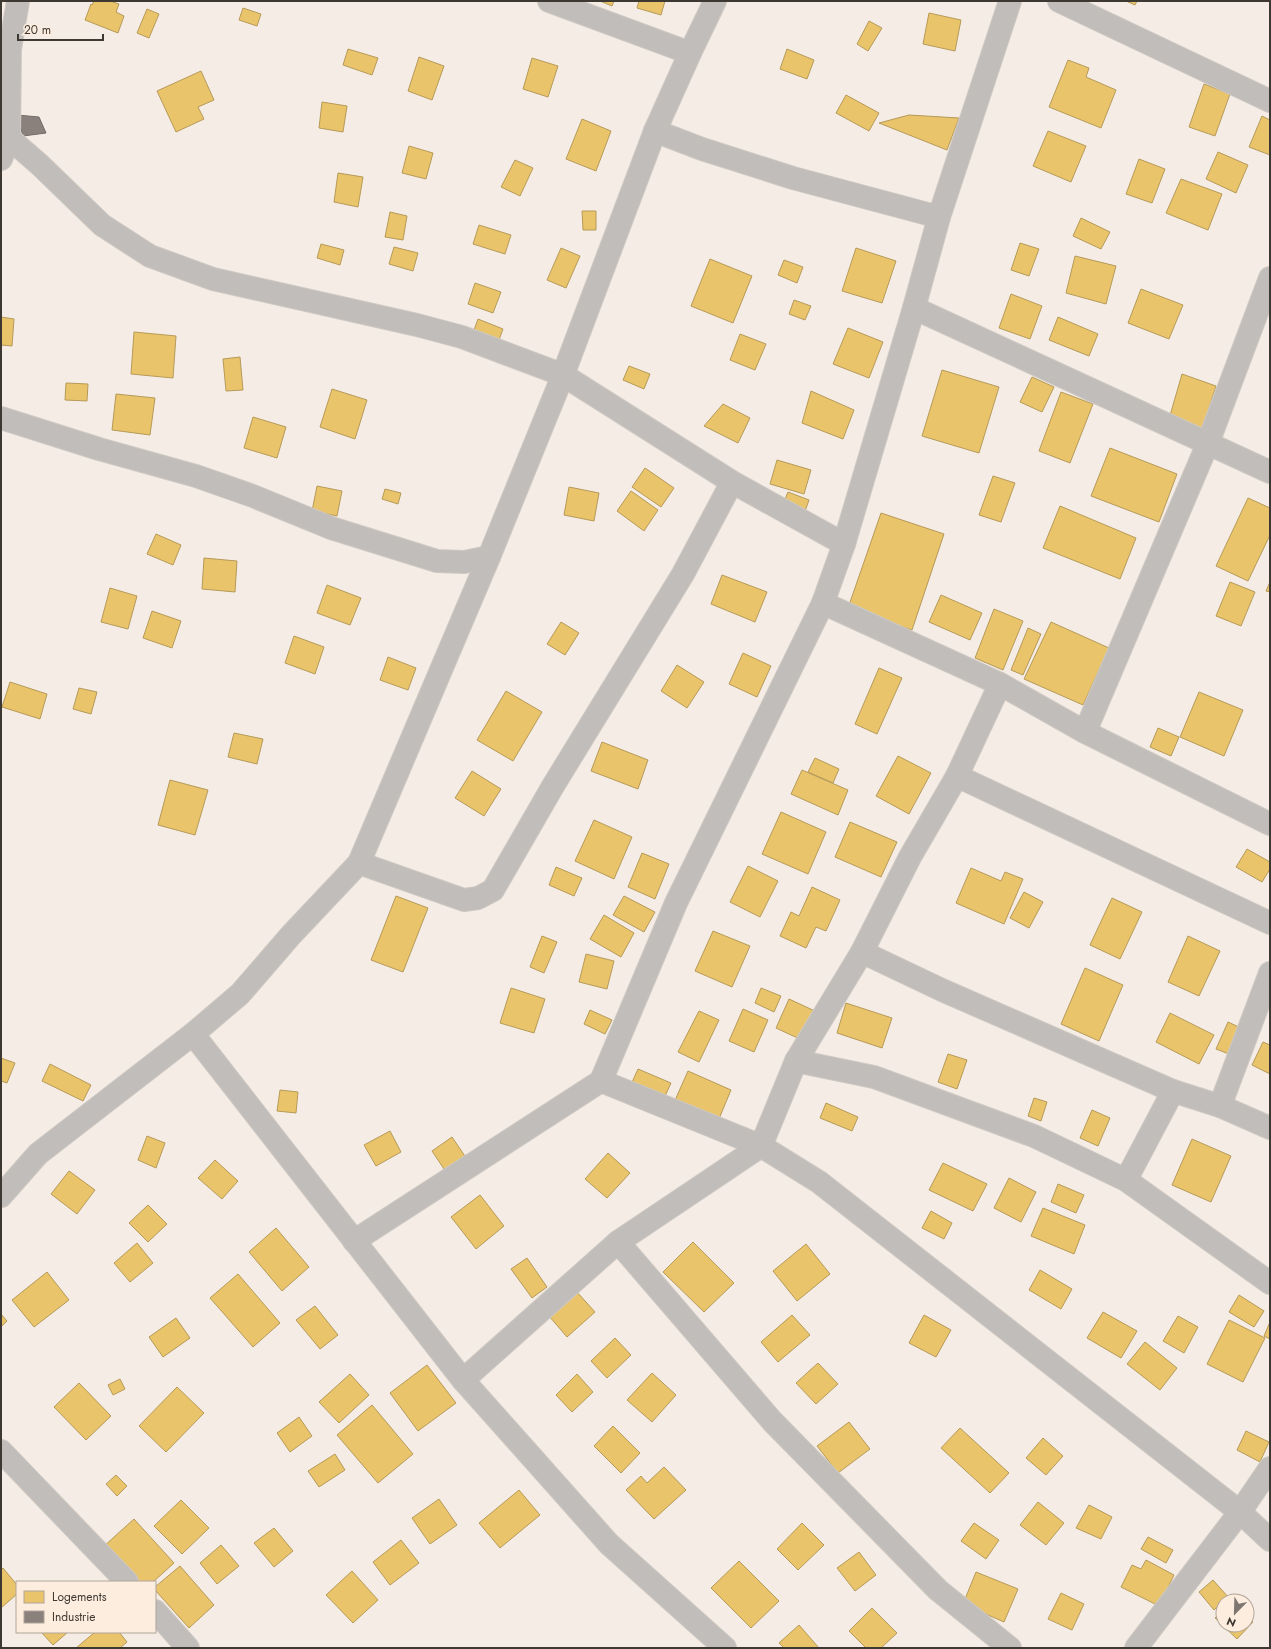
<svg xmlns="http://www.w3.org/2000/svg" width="1271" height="1649" viewBox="0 0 1271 1649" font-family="Jost,sans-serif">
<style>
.homes{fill:#e9c46a;stroke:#b69a59}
.industry{fill:#8a817c;stroke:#736b66}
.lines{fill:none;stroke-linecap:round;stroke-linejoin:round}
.minor-casing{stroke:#cfc9c3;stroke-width:24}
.minor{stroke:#c0bdba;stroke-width:22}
</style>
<rect width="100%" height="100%" fill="#f5ede5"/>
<g class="homes">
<polygon points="94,1 110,1 119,4 116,12 124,16 118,33 85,20 91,4 92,5"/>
<polygon points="600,1 614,1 612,6"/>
<polygon points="639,1 665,1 661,15 637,8"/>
<polygon points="1126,1 1137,1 1135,5"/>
<polygon points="243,8 261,14 257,26 239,20"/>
<polygon points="147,9 159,14 149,38 137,33"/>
<polygon points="929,13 961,20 955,51 923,44"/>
<polygon points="869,21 882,28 868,51 857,44"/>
<polygon points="348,49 378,58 372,75 343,65"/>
<polygon points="787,49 814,60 807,79 780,69"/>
<polygon points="419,57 444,66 432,100 408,91"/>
<polygon points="532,58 558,66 548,97 523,89"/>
<polygon points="1068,60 1089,68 1086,77 1116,90 1101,128 1049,107"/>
<polygon points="201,71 214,100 198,107 204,119 176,132 157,91"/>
<polygon points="1204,84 1230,94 1215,136 1189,127"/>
<polygon points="846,95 879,113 869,131 836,113"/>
<polygon points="322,102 347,106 343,132 319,128"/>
<polygon points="909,115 959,118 947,150 879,123"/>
<polygon points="1262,116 1270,120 1270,155 1249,147"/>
<polygon points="582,119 611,131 596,171 566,159"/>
<polygon points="1048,131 1086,146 1071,182 1033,166"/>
<polygon points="409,146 433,153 426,179 402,173"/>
<polygon points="1218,152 1248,165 1236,193 1206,179"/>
<polygon points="1139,159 1165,169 1152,203 1126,194"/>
<polygon points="515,160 533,168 520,196 501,187"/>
<polygon points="338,173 363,177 358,207 334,202"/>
<polygon points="1181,179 1222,194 1208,230 1166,213"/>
<polygon points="582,211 596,211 596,230 583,230"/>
<polygon points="390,212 407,216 403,240 385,237"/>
<polygon points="1081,218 1110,232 1101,249 1073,236"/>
<polygon points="479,225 511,235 505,254 473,244"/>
<polygon points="1020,243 1039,249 1029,276 1011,270"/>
<polygon points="321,244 344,250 340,265 317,258"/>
<polygon points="394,247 418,253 413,271 389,264"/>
<polygon points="561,248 580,256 566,288 547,280"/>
<polygon points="856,248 896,261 882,303 842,291"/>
<polygon points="1075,256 1116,266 1106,304 1066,293"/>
<polygon points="710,259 752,276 733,323 691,306"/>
<polygon points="784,260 803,267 797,283 778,275"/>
<polygon points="475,283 501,292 493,313 468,304"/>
<polygon points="1141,289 1183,305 1169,339 1128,323"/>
<polygon points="1011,294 1042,306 1030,339 999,328"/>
<polygon points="794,300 811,306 805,320 789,314"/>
<polygon points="1,317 14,319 12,346 1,345"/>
<polygon points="1058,317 1098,334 1089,356 1049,340"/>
<polygon points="478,319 503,329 499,340 474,330"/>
<polygon points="848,328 883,342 869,378 833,364"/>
<polygon points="134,332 176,336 173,378 131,374"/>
<polygon points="740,334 766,344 755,370 730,360"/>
<polygon points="240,357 243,390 226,391 223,359"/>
<polygon points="629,366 650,374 644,389 623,380"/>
<polygon points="942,370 999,387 979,453 922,436"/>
<polygon points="1182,374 1216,386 1202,430 1169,419"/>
<polygon points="1032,377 1054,387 1042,412 1020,402"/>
<polygon points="66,383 88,384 87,401 65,400"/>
<polygon points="332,389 367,400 355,439 320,427"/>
<polygon points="811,391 854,410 843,439 802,423"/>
<polygon points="1061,392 1093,404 1070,463 1039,451"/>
<polygon points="116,394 155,398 150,435 112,430"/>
<polygon points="723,404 750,418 738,443 704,426"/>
<polygon points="253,417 286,427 277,458 244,448"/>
<polygon points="1110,448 1177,474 1159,522 1091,496"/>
<polygon points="777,460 811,470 804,494 770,484"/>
<polygon points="645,468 674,488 661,507 632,487"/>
<polygon points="993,476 1015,483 1001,522 979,515"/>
<polygon points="317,486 342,491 337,516 312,511"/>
<polygon points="569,487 599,493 594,521 564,515"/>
<polygon points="385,489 401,493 398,504 382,499"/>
<polygon points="631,491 658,510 644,531 617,511"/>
<polygon points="788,492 809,500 803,517 781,509"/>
<polygon points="1248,498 1270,508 1270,535 1248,581 1216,566"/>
<polygon points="1060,506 1136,538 1120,579 1043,548"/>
<polygon points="881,513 944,534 912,630 848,608"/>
<polygon points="156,534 181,545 173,565 147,554"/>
<polygon points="204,558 237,561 235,592 202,589"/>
<polygon points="722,575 767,592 755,622 711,604"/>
<polygon points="1230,582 1255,592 1241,626 1216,616"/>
<polygon points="1270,582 1270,592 1266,591"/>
<polygon points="327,585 361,598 350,625 317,613"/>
<polygon points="110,588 137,596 128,629 101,622"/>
<polygon points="941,595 982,613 970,640 929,622"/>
<polygon points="994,609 1023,621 1003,670 975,658"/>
<polygon points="152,611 181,621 172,648 143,638"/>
<polygon points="561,622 579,633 565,655 547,644"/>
<polygon points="1051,622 1109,648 1083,705 1024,679"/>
<polygon points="1028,628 1041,634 1023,675 1011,670"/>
<polygon points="294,636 324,647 315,674 285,663"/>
<polygon points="743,653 771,666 757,697 729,684"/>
<polygon points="388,657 416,668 408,690 380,680"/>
<polygon points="677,665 704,682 687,708 661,691"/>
<polygon points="879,668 902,678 877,734 855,724"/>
<polygon points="10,682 47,694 40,719 2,707"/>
<polygon points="79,688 97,692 91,714 73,709"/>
<polygon points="506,691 542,712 513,761 477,740"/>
<polygon points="1199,692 1243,710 1224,756 1180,737"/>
<polygon points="1158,728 1179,737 1171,756 1150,747"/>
<polygon points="234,733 263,739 257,764 228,757"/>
<polygon points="602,742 648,760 638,789 591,771"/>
<polygon points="898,756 931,773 909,814 876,796"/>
<polygon points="815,758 839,769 833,783 808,772"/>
<polygon points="802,770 848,790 838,815 791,794"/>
<polygon points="472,771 501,789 484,816 455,798"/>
<polygon points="170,780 208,790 195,835 158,825"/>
<polygon points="781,812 826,832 808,874 762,854"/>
<polygon points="594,820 632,837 614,879 575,861"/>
<polygon points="850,822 897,842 881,877 835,857"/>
<polygon points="1247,849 1270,862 1270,869 1262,882 1236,867"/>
<polygon points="642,853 669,864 655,899 628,887"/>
<polygon points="748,866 778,881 760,917 730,902"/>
<polygon points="556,867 582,878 574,896 549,885"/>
<polygon points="971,868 1001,881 1005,872 1023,879 1004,924 956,903"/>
<polygon points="812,887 840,900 826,931 816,927 806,948 780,936 791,912 799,916"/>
<polygon points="1024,892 1043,902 1029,928 1010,918"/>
<polygon points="396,896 428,908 403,972 371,960"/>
<polygon points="624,896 655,912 644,932 613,915"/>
<polygon points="1112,898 1142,912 1120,959 1090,945"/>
<polygon points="604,915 634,933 621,957 590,939"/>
<polygon points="713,931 750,946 732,987 695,971"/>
<polygon points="542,936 557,942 544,973 530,967"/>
<polygon points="1188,936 1220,951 1199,996 1168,982"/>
<polygon points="586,954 614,961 607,989 579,982"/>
<polygon points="1085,968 1123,985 1099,1041 1061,1024"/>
<polygon points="511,988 545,999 534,1033 500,1023"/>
<polygon points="761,988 781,996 774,1012 755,1003"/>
<polygon points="789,999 817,1012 804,1041 776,1028"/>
<polygon points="846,1003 892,1018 882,1048 837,1033"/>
<polygon points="743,1009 768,1020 754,1052 729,1041"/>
<polygon points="590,1010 612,1020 605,1034 584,1024"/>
<polygon points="699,1011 719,1020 699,1062 678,1052"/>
<polygon points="1170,1013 1214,1035 1199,1064 1156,1042"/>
<polygon points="1228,1022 1241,1028 1229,1054 1216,1049"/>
<polygon points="1263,1042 1270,1045 1270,1074 1252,1065"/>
<polygon points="948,1054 967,1060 957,1089 938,1082"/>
<polygon points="1,1058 15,1063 7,1083 1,1081"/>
<polygon points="50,1064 91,1085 83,1101 42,1081"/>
<polygon points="638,1069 671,1083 662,1103 629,1089"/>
<polygon points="688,1071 731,1090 716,1126 672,1107"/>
<polygon points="280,1090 298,1092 296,1113 277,1111"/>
<polygon points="1034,1098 1047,1102 1041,1121 1028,1116"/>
<polygon points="826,1103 858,1117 852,1131 820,1118"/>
<polygon points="1092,1110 1110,1118 1098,1146 1080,1138"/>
<polygon points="390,1131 401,1152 376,1166 364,1145"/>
<polygon points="147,1136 165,1143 156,1168 138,1160"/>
<polygon points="452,1137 469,1162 448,1175 432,1151"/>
<polygon points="1192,1139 1231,1156 1211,1202 1172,1185"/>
<polygon points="608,1153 630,1173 607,1198 585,1179"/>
<polygon points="215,1160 238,1181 222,1199 198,1178"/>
<polygon points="943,1163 987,1184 973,1211 929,1190"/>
<polygon points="69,1171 95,1190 77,1214 51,1194"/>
<polygon points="1009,1178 1036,1192 1021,1222 994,1208"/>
<polygon points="1058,1184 1084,1195 1076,1213 1051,1202"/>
<polygon points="480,1195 504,1226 476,1249 451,1217"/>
<polygon points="148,1205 167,1224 148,1242 129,1223"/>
<polygon points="1043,1208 1085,1225 1074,1254 1031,1236"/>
<polygon points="931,1211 952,1223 944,1239 922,1228"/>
<polygon points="276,1228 309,1267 282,1291 249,1252"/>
<polygon points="693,1242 734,1283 704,1312 663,1272"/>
<polygon points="137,1243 153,1263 130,1282 114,1263"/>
<polygon points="806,1244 830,1274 797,1301 773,1271"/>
<polygon points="527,1258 547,1287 532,1298 511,1269"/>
<polygon points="1040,1270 1072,1289 1061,1309 1029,1290"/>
<polygon points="47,1272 69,1300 34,1327 12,1300"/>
<polygon points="238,1274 280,1323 253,1347 210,1298"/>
<polygon points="577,1292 595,1312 567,1337 549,1316"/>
<polygon points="1239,1295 1264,1311 1254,1327 1229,1312"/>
<polygon points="315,1306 338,1335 320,1349 296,1320"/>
<polygon points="1103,1312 1137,1331 1121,1358 1087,1338"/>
<polygon points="1,1314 7,1321 1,1327"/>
<polygon points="792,1315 810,1335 778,1362 761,1342"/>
<polygon points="924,1315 951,1330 936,1357 909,1343"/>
<polygon points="1178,1316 1198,1327 1184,1353 1163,1341"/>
<polygon points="176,1318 190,1338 163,1357 149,1337"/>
<polygon points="1229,1320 1265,1338 1243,1382 1207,1364"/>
<polygon points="1270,1322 1270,1339 1264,1336"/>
<polygon points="615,1338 631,1355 607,1378 591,1361"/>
<polygon points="1145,1342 1177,1368 1160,1390 1127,1364"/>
<polygon points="818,1363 838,1384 816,1404 796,1383"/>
<polygon points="427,1365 456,1403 418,1431 390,1393"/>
<polygon points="652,1373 676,1395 652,1422 627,1400"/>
<polygon points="350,1374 369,1395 339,1423 319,1402"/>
<polygon points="577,1374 593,1392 572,1412 556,1395"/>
<polygon points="120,1379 125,1389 113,1395 108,1385"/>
<polygon points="79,1383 111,1416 86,1440 54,1407"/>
<polygon points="177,1387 204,1413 166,1452 139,1426"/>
<polygon points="372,1405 413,1454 378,1483 337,1435"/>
<polygon points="299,1417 312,1436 290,1452 277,1433"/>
<polygon points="849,1422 870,1449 838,1473 817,1446"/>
<polygon points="613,1426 640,1453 621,1473 594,1446"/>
<polygon points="960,1428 1009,1473 990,1493 941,1448"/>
<polygon points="1246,1431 1269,1442 1260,1462 1237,1450"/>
<polygon points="1043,1438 1063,1456 1046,1475 1026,1458"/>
<polygon points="335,1454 345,1470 319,1487 308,1471"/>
<polygon points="664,1467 686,1490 654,1519 626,1490 641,1476 647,1483"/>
<polygon points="116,1475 127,1486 117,1496 106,1484"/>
<polygon points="519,1490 540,1515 500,1548 479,1523"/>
<polygon points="439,1499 457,1525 430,1544 412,1518"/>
<polygon points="181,1500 209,1528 182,1554 154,1526"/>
<polygon points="1038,1502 1064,1523 1046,1545 1020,1525"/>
<polygon points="1089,1505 1112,1517 1101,1539 1076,1528"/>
<polygon points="134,1519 174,1563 153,1582 135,1582 103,1547"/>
<polygon points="802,1523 824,1545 798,1570 777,1549"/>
<polygon points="974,1523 999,1540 986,1559 961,1541"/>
<polygon points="274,1528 293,1551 274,1567 254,1543"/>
<polygon points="1148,1537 1173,1550 1166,1563 1141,1549"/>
<polygon points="401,1540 419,1563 390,1585 373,1562"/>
<polygon points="221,1545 239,1566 217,1584 200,1563"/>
<polygon points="859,1552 876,1575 855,1591 837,1568"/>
<polygon points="1146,1560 1174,1575 1159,1606 1121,1587 1132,1565 1141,1569"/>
<polygon points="739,1561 779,1601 751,1628 711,1588"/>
<polygon points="180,1566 214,1605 189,1628 155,1590 155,1587"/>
<polygon points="3,1568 17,1585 17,1594 1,1608 1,1570"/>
<polygon points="352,1571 378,1600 353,1623 326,1595"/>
<polygon points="976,1572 1018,1589 1004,1622 963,1604"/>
<polygon points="1213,1580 1229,1598 1223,1601 1214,1610 1199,1592"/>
<polygon points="1061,1593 1084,1604 1072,1630 1048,1619"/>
<polygon points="872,1608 897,1633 881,1648 866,1648 849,1631"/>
<polygon points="1223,1610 1223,1625 1247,1625 1247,1617 1253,1622 1237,1639 1215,1618"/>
<polygon points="799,1625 819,1648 784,1648 779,1643"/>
<polygon points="41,1632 68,1632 53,1645"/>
<polygon points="95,1632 119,1632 127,1642 120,1648 76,1648"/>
</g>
<polygon class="industry" points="17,115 39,117 46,133 23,136"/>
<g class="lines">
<defs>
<g id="minor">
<polyline points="18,1 10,49 9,138 40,165 102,225 150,256 213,279 417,325 462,337 563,375 732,482 844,544"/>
<polyline points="549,1 690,53 715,1"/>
<polyline points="1059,1 1270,101"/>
<polyline points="655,131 702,149 793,178 939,217"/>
<polyline points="1,159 9,138"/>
<polyline points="914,308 1270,472"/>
<polyline points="1,418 99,449 196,476 253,496 331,528 437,561 464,562 489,557"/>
<polyline points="823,603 1000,684 1085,732 1270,824"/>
<polyline points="1085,732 1208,443 1270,278"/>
<polyline points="957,776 1270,923"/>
<polyline points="359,863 464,900 478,898 493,890 553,786 683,574 732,482"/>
<polyline points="862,952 942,990 1173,1091 1126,1180"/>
<polyline points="193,1034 463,1380 609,1544 725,1648"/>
<polyline points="796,1061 874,1077 1034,1136 1126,1180 1270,1283"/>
<polyline points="601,1081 761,1146 819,1182 1240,1512 1270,1540"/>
<polyline points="1173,1091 1220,1106 1270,1128"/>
<polyline points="1220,1106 1270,973"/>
<polyline points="1,1196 38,1154 193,1034 240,994 291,935 359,863 489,557 563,375 655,131 690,53"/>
<polyline points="354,1241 601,1081 676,903 823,603 844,544 914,308 939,217 1010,1"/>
<polyline points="618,1242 772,1421 938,1590 1010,1648"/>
<polyline points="463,1380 618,1242 761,1146 796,1061 862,952 910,857 957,776 1000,684"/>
<polyline points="1,1451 127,1582"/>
<polyline points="155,1611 188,1648"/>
<polyline points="1136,1648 1240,1512 1270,1468"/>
</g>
</defs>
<use href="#minor" class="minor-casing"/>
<use href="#minor" class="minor"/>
</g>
<rect width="1271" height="1649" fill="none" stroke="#3e3832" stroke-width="4"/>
<rect x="16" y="1581" width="140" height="52" fill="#fcedde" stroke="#b0a599"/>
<rect x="24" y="1591" width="20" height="12" fill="#e9c46a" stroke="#b0a599"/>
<text x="52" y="1601" font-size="12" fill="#3e3832">Logements</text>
<rect x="24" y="1611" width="20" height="12" fill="#8a817c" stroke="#b0a599"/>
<text x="52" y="1621" font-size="12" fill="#3e3832">Industrie</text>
<g transform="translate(1235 1613) rotate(203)"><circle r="19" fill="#fcedde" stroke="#b0a599"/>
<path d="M0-3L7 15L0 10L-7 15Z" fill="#7e7771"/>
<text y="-6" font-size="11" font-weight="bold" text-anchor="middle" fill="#3e3832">N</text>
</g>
<path d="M18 34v6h85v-6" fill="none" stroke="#3e3832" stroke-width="2"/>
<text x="24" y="34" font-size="12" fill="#3e3832" stroke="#fcedde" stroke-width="3" paint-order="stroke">20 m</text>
</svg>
